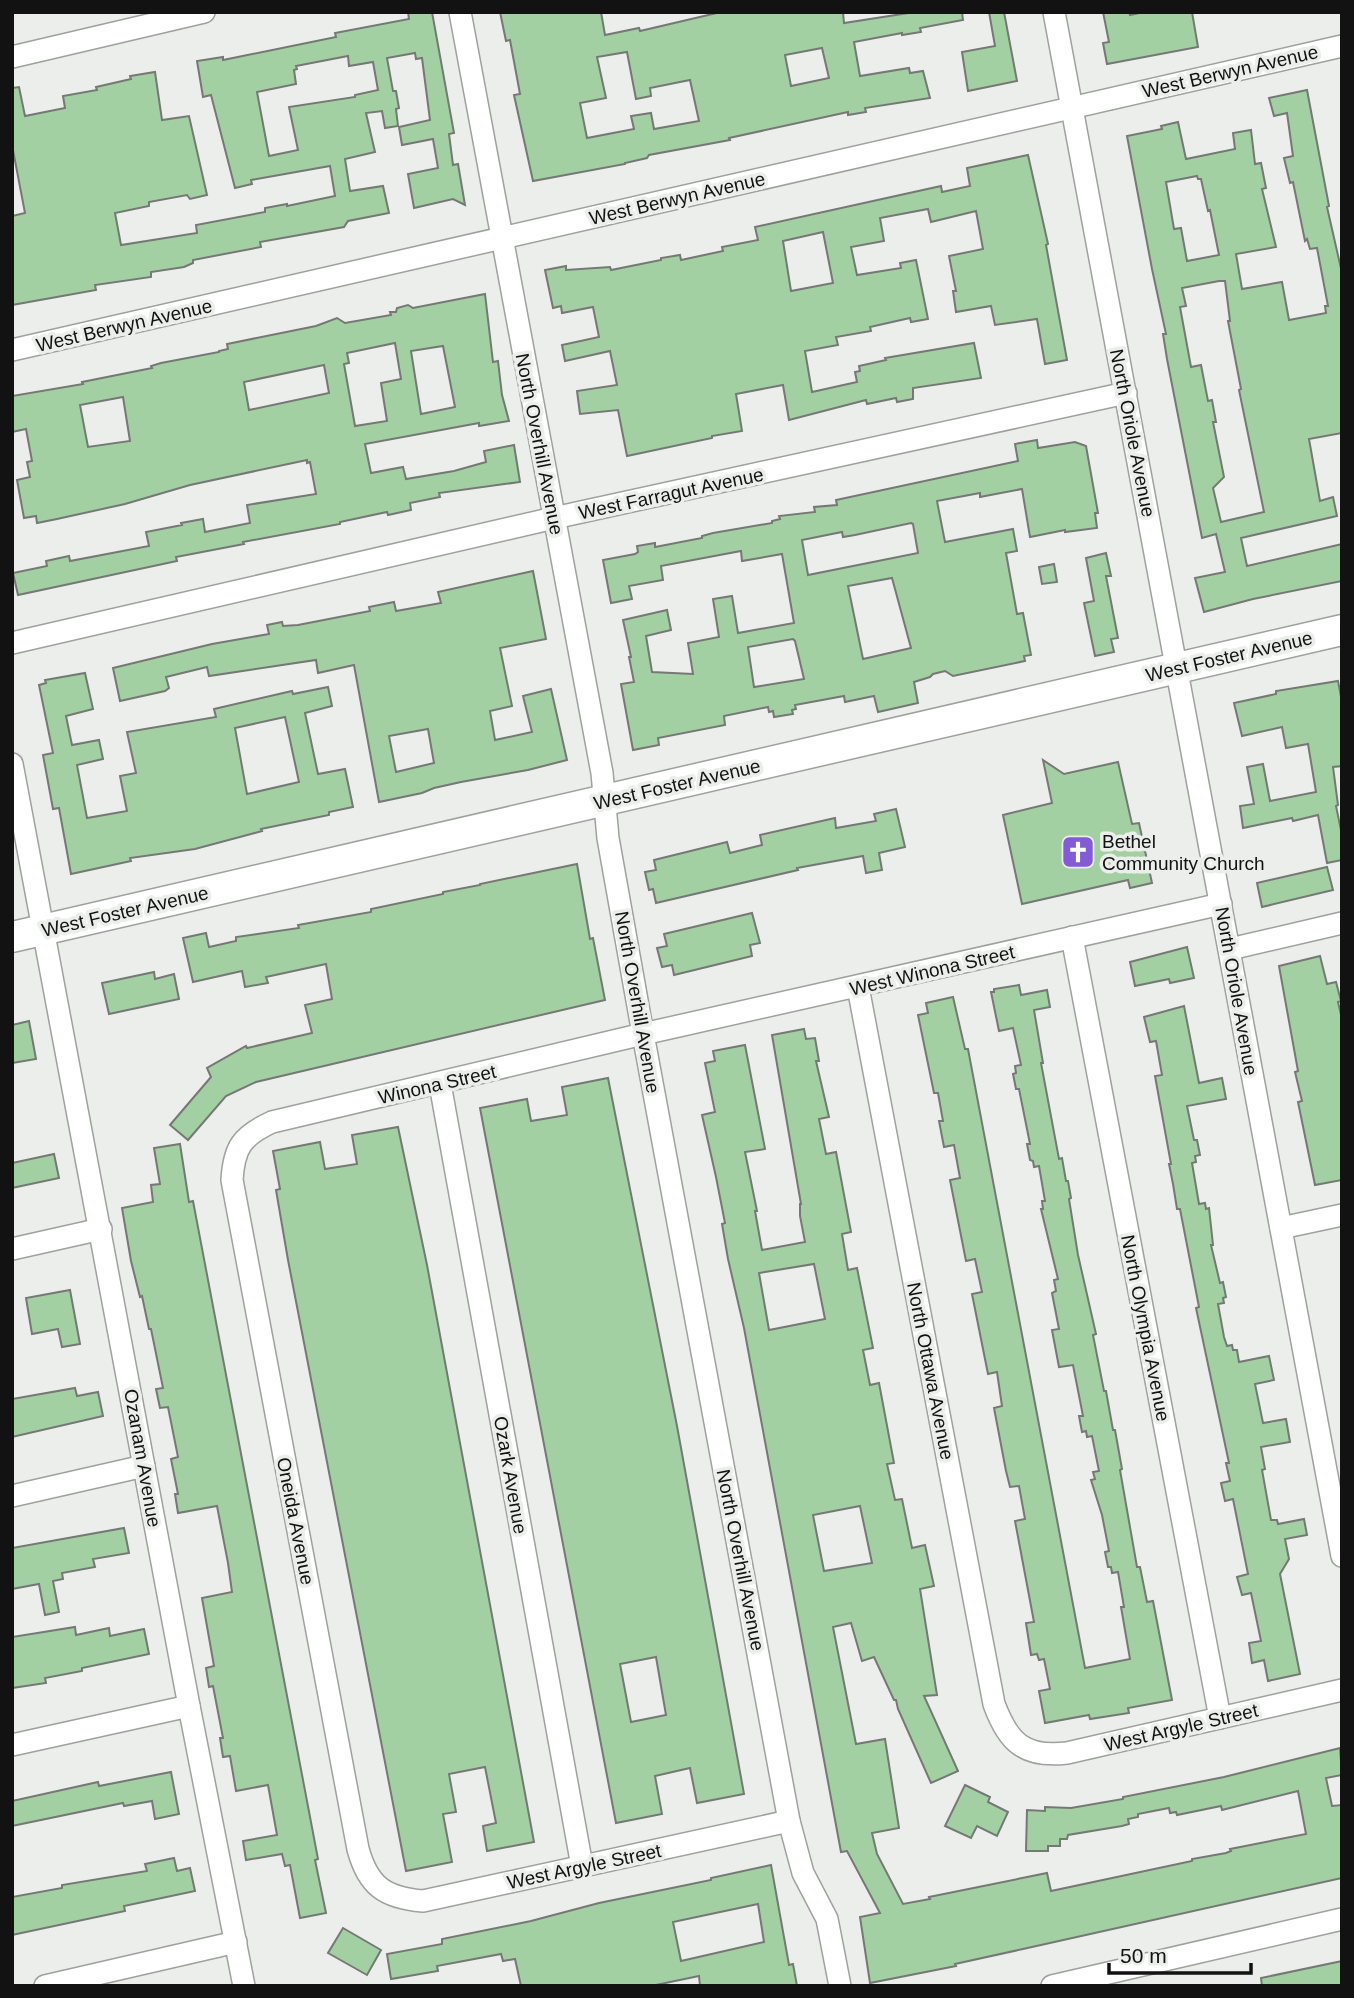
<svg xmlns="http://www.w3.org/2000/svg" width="1354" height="1998" viewBox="0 0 1354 1998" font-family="Helvetica,sans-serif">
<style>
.building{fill:#a2d0a2;stroke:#757875;stroke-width:2;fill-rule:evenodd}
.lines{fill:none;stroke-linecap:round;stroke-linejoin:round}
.street-casing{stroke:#9ea19e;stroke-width:24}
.secondary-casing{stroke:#9ea19e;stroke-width:33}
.street{stroke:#fff;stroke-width:21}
.secondary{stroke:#fff;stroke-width:30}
.labels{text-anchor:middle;stroke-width:7;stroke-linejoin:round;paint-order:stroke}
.street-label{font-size:19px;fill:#111211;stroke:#eceeeb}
.poi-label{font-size:19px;fill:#111211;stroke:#eceeeb;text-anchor:start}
</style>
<rect width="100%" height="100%" fill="#eceeeb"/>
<g class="building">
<path d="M408,12h24l22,121 -5,1 4,31 5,-1 7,41 -12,-6 -39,9 -6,-34 30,-6 -5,-29 -31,6 -3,-18 31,-7 -8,-62 -6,1 -1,-6 -28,5 6,33h3l3,17 -3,1 2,17 -13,2 -3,-17 -16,2 9,39 -30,7 5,32 33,-5 6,27 -41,8 -4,6 -84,15 1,5 -68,13v3l-9,4 -33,5v5l-56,8 1,5 -84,15v-89l13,-3 -13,-68v-57l7,-1 6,29 40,-8 -2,-12 34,-6 -1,-3 35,-8 -1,-3 25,-4 7,48 27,-4 18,79 -17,4 -3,-4 -38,7v4l-34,7 6,32 76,-12 -1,-8 69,-13v-4l22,-4v2l48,-10 -5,-30 -79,14 1,4 -17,4 -24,-93 -8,2 -6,-36 26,-4v3l113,-23 -1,-4 74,-14zM348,56l1,10 24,-4 5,28 -23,5v2l-66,10 9,43 -29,6 -12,-64 39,-8 -2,-14 3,-1 -1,-3z"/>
<path d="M500,12h101l4,23 34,-7 1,3 81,-19h122l1,11 71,-11h47l1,8 -43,8 1,4 -19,3v-2l-48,9 6,34 49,-8 1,5 13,-2 7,27 -65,10 1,4 -18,3v-3l-119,26 1,2 -81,15 -2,3 -22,5v1l-92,17 -19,-86 6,-1 -10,-54 -4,1zM822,48l7,30 -38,8 -6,-31zM627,52l9,47 15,-3 -1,-8 40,-8 9,41 -45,8 -3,-16 -20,3 3,13 -47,9 -7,-35 26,-5 -9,-41z"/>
<polygon points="989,12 1004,12 1017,81 968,91 962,52 995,46"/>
<polygon points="1103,12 1129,12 1130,15 1144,12 1192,12 1198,47 1107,64 1103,43 1109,42"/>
<path d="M1307,90l22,116 -2,1 15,66v160l-33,6 11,62 13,-4 4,19 -96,22 6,28 95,-22v37l-89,18 -49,13 -9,-34 30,-6 -9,-38 -14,4 -35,-179 -4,-25h3l-14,-65 -25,-133 35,-7 -1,-3 17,-4 8,37 49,-10 -2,-16 18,-3 4,34 6,-1 5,25 -4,1 14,58 -40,7 6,35 40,-7 7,38 37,-7 -1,-7h3l-11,-58 -7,1 -3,-10 -2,2 -12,-59 -3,1 -6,-25 9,-2 -6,-43 -13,3 -5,-18zM1197,176l1,3h3l7,32 2,-1 9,45 -32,6 -6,-33 -7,1 -8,-47zM1219,281h6l5,40h-2l13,68 -2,1 25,122 -43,10 -8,-34 11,-11 -11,-55h3l-4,-22 -4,1 -7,-36 -10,2 -11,-60 6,-1 -4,-18z"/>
<path d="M1028,155l20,89 -2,1 21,115 -22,4 -8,-45 -42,6 -4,-19 -35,6 -3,-21h3l-7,-35 34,-7 -7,-38 -45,11 -3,-13 -48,9 4,23 -33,6 6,28 44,-7 -1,-5 16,-3 12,59 -17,3 -1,-4 -40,9 1,4 -35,6 2,8 -33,6 7,41 45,-10 -2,-10 5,-1 -1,-5 27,-6 -1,-2 89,-15 7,35 -68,10v11l-16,3 -1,-4 -29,6 -1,-4 -77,20 -6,-35 -47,9 6,37 -30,5v2l-85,18 -9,-46 -38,4 -3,-23 40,-6 -7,-34 -45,10 -3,-16 37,-8 -6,-30 -31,6 -1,-7 -8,2 -8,-38 21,-4v4l44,-3 1,3 50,-10v-2l19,-3 1,5 42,-9 -1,-4 36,-7 -3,-13 186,-41 1,6 28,-6 -3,-18zM823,232l10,51 -42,8 -8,-50z"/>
<path d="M485,294l8,68 5,-1 4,34 7,26 -30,5v-3l-114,21 6,29 32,-6 3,12 48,-8 32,-9 -2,-11 30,-6 6,37 -81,11 1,4 -30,6 1,7 -23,5 -1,-3 -47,10v2l-97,18 1,2 -68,13 1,4 -159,34 -5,-22 34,-7 -1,-5 23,-5 1,5 79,-15 -3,-14 36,-7 -1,-2 22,-4 2,13 45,-9 -3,-18 69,-11 -6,-32 -3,1v-3l-117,25 -65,19 -68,15 -20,4 -1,-7 -12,2 -7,-38 13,-3 -3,-15 5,-1 -6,-32 -14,3v-36l71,-12 -1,-2 70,-14 -1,-2 10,-3 58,-11v-1l9,-2 -1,-5 89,-18 21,-8 8,5 46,-8 -1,-3h6l1,-4 11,-3 5,3zM395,343l6,36 -20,4 6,38 -32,5 -11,-62 5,-1 -2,-10zM443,346l12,61 -34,7 -10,-63zM324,365l5,28 -80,17 -5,-28zM123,397l7,44 -42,6 -8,-42z"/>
<path d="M1037,440l1,8 37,-6 11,4 12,67h-3l2,15 -32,4v-2l-35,7 -8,-48 -42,8v-4l-43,8 8,41 68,-13 4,22 -11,2 11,61 6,-1 8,42 -7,1 1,5 -72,15 -8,-5 -12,3 -3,3 -16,5 4,21 -40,9 -4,-16 -29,6 -1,-6 -49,9 1,4 -4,1 1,4 -19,3 -1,-6 -4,1 -1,-5 -44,9 1,9 -67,13 1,7 -26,5 -12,-66 13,-2 -5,-25h2l-8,-37 44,-10 4,20 -25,6 6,36 41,2 -5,-31 31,-6 -6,-38 19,-3 6,37 56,-10 -12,-69 -40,7 -1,-10 -80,15 2,14 -34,6 3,13 -21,4 -8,-43 32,-6 3,-2 -1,-6 18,-3v4l47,-9v-2l11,-3 59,-10v-2l8,-2 -1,-3 36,-4 -1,-5 23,-2 -1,-5 182,-39 -3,-17zM911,523l2,1 5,29 -110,22 -6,-35 40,-8 1,5 12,-2zM892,578l19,70 -48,11 -15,-73zM793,639l2,2 9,38 -50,8 -6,-40z"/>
<polygon points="1106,553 1111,576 1106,576 1118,638 1111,639 1114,652 1095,656 1084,603 1094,601 1086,558"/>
<polygon points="1054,564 1057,582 1042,584 1039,567"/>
<path d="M533,571l13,68 -46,9 12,58 -22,5 5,29 37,-8 -9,-36 28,-7 16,71 -39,10 -67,12 -27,6 -12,5 -43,9 -25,-137 -36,8 -2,-13 -107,16 -2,-9 -41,10 3,11 -4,3 -45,10 -7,-33 99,-24 57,-10 -2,-9 15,-3 1,4 15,-1 72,-14 -1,-4 25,-5 2,9 45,-8 -3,-11zM428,729l6,34 -38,9 -7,-36z"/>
<path d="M85,673l8,36 -27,7 6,29 27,-5 4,19 -26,6 10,53 40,-7 -7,-35 16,-3 -9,-41 89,-15 -2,-8 78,-18 1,3 35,-7 4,19 -27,7 13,61 27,-5 8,38 -24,5v3l-68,14 1,2 -11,3 -56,15 -65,9 1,3 -60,13 -12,-66 -6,1 -10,-54 10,-2 -14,-68 7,-2 -1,-3zM285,717l14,65 -52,12 -12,-66z"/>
<polygon points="1338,681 1342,702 1342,766 1333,767 1338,805 1336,806 1342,835 1342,860 1327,863 1318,815 1293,821 1292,818 1243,828 1240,806 1254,804 1247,767 1263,764 1270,801 1316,792 1308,744 1286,748 1282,727 1242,736 1234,703 1276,694 1276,691"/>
<polygon points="1043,760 1064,774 1118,762 1132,824 1139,823 1152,883 1130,888 1128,880 1022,904 1003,815 1052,803"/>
<polygon points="896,809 905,847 879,853 882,870 866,873 863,856 797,868 798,870 656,903 653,889 649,890 645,872 656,870 654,860 727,842 730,853 762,845 760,835 835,818 836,828 876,821 874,814"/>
<polygon points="577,864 590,939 593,938 605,1000 256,1082 226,1096 188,1140 170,1125 211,1077 207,1068 246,1046 247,1048 312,1033 305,1005 332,999 326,964 266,977 268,983 245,987 242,971 193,982 183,938 206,933 209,947 236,941 236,937 299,928 298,925 371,912 371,909 443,894 443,892 480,885 480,884"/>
<polygon points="1327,867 1333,890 1262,907 1257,883"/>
<polygon points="752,913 760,943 750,945 752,956 674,975 672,965 662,967 657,948 667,946 664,934"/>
<polygon points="1187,947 1194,978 1170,983 1169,979 1135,986 1130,962"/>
<polygon points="1320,956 1327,984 1336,982 1341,1001 1338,1002 1342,1019 1342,1180 1315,1185 1298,1102 1302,1101 1295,1072 1298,1071 1279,966"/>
<polygon points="154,972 155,979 174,974 179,999 109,1014 102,983"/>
<polygon points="1019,985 1021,995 1047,990 1050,1007 1034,1010 1043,1063 1041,1063 1059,1159 1062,1158 1066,1181 1068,1181 1071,1198 1069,1199 1078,1255 1096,1334 1093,1335 1104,1391 1106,1391 1113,1430 1115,1430 1122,1469 1120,1470 1137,1567 1140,1567 1147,1602 1153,1601 1172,1700 1128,1708 1129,1713 1090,1719 1089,1715 1045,1723 1039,1691 1050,1689 1044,1659 1039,1660 1037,1654 1031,1655 1026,1623 1034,1622 1015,1521 1025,1519 1019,1486 1010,1487 1006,1471 994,1408 1002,1406 997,1372 988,1374 972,1294 982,1292 975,1259 966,1261 950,1180 960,1178 954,1145 944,1147 939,1121 943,1121 938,1093 934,1093 918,1015 928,1013 926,1003 953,997 965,1049 968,1049 1085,1668 1130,1659 1121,1607 1124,1607 1118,1572 1112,1573 1111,1567 1108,1567 1105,1552 1109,1551 1102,1515 1091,1480 1095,1479 1093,1472 1099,1471 1092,1436 1087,1437 1086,1431 1082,1432 1079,1416 1083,1416 1073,1365 1059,1367 1052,1330 1059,1329 1052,1293 1056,1291 1054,1280 1058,1279 1041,1209 1043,1209 1042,1201 1045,1201 1039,1166 1034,1167 1033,1161 1030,1160 1027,1144 1030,1144 1019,1089 1016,1089 1013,1074 1016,1073 1015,1066 1021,1065 1013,1028 999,1031 991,992 994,992 994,989"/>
<polygon points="1184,1006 1199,1083 1222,1078 1226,1099 1187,1106 1194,1140 1197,1140 1200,1155 1195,1156 1196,1162 1192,1163 1199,1204 1205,1203 1206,1209 1209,1208 1213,1245 1211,1245 1220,1283 1223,1282 1226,1297 1223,1298 1224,1303 1218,1304 1224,1337 1227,1346 1232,1345 1233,1350 1237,1350 1239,1362 1269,1356 1274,1380 1255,1384 1263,1423 1286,1419 1290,1442 1261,1447 1265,1469 1262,1470 1271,1520 1277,1520 1278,1524 1304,1519 1307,1535 1285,1539 1289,1559 1280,1574 1300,1674 1268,1681 1264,1660 1252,1663 1249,1643 1261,1641 1251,1593 1242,1595 1237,1577 1248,1574 1233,1499 1225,1501 1221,1483 1230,1481 1226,1463 1229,1463 1196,1308 1199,1307 1180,1209 1177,1209 1173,1184 1169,1164 1171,1164 1155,1076 1162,1075 1156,1041 1150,1042 1144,1017"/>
<polygon points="29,1021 36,1059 12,1063 12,1025"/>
<path d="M804,1029l2,10 9,-1 4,23h-3l13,56 -10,2 7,35 10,-2 15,80 -9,2 6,36 9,-2 16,80 -10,2 7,35 9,-2 15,80 -7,1 8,36 7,-1 10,49 13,-3 9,41 -14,3 17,106 -13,1 34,75 -27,12 -33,-74 -2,-9h-2l-20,-43 -12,4 -11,-38 -18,4 23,117 29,-5 14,89 -27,5 5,21 26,50 27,-5 -1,-2 118,-24 4,18 141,-30v-2l34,-6 5,-2 -1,-2 76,-15 -8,-43 -76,19 -1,-4 -44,9 -1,-3 -6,1 -1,-5 -31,6v3l-10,2 1,5 -7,2 -54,9 -1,4h-7v7h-12v5h-22l1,-41 18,1v-4l26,1 52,-9v-2l101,-20 116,-29 2,27 -16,3 6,28 10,-1v73l-319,71 -68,15 1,2 -86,17 -10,-66 20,-4 -33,-62 -6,1 -97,-524 -16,-69 -6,-35 3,-1 -9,-46 -14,-62 13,-3 -10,-49 10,-2 -2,-10 32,-6 20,104 -20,3 12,59h-2l7,39 43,-8 -5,-26v-12h1l-29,-169zM814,1264l11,55 -56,11 -10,-57zM860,1506l12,57 -48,8 -11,-56z"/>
<path d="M608,1078l69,348 67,368 -47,9 -7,-35 -35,8 7,38 -46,9 -136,-715 47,-9 4,22 36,-6 -5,-28zM656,1657l10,58 -35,7 -11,-58z"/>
<polygon points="398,1127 427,1265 534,1842 487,1851 483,1826 496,1823 485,1767 449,1774 456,1812 443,1814 452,1862 406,1871 288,1260 276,1190 280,1189 273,1151 320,1142 325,1169 357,1164 352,1135"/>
<polygon points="180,1144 189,1202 193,1201 318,1859 315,1860 326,1913 300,1918 290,1865 285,1866 282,1854 246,1860 243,1841 277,1835 268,1785 236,1791 230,1756 223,1757 220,1738 223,1738 213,1686 209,1687 206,1668 214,1666 202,1598 232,1592 228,1563 217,1506 178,1513 175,1494 178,1494 171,1459 178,1457 168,1407 160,1408 156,1389 163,1388 151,1329 149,1329 142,1296 140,1297 131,1261 122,1208 153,1202 151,1185 160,1184 154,1148"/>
<polygon points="54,1154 59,1178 12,1188 12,1163"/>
<polygon points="70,1290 80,1344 62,1347 58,1329 32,1334 26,1298"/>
<polygon points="75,1388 77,1396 98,1392 103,1416 12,1437 12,1399"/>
<polygon points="124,1528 129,1553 93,1559 95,1567 62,1573 63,1579 53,1581 59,1612 45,1615 39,1584 12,1589 12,1548"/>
<polygon points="75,1627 76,1635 109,1628 110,1636 144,1629 149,1654 82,1668 82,1671 45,1678 46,1683 12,1688 12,1637"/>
<polygon points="171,1772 179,1814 155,1819 152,1801 124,1806 123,1803 12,1826 12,1801 98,1782 99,1786"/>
<polygon points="965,1785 990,1797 988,1802 1008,1812 997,1836 977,1826 971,1838 945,1826"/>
<polygon points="174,1858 177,1871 190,1868 195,1891 124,1906 125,1911 12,1935 12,1897 62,1888 62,1885 147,1871 145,1864"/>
<path d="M771,1865l18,100 4,-1 4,22h-97l-1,-10 -48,10h-130l-6,-27 -12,2 -2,-7 -64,12 1,5 -47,8 -4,-25 55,-10v-5l89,-18 68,-18 112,-23v-2zM758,1904l6,38 -83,19 -8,-39z"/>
<polygon points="343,1928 381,1950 367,1975 328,1953"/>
<polygon points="1342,1961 1342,1986 1262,1986 1261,1978"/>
</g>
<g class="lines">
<defs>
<g id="street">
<polyline points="460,12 602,773 608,838 643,1034 789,1821 803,1873 827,1919 840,1986"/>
<polyline points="1054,12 1342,1556"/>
<polyline points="12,57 204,12"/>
<polyline points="12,350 1342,46"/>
<polyline points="12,643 554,518 1126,393"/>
<polyline points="12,764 189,1706 244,1986"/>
<polyline points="1072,937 1220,1718"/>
<polyline points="1230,949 1342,923"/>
<path d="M858,987l136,717c14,38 30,54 73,49l275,-63"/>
<polyline points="440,1084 582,1866"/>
<polyline points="1281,1228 1342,1215"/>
<polyline points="12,1249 101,1229"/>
<polyline points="12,1496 144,1466"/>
<polyline points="12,1745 189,1706"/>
<path d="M789,1821l-366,80c-38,-3 -55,-15 -65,-52l-126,-669c2,-33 10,-44 40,-58l371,-88 578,-130"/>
<polyline points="45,1986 236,1942"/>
<polyline points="1052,1986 1342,1919"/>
</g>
<polyline id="secondary" points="12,937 1342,630"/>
</defs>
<use href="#street" class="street-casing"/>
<use href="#secondary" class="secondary-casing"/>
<use href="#street" class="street"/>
<use href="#secondary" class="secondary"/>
</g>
<defs>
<symbol id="church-square" viewBox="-11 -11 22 22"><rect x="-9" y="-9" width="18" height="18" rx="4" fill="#825bd5" stroke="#eceeeb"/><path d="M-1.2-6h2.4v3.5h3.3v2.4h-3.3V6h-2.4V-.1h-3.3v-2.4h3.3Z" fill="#fff"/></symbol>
</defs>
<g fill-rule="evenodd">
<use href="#church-square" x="1059" y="833" width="38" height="38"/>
</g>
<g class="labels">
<g class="street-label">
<text transform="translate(1230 71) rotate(-13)" y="7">West Berwyn Avenue</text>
<text transform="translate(677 198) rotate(-13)" y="7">West Berwyn Avenue</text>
<text transform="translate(124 325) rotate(-13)" y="7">West Berwyn Avenue</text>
<text transform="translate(1133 433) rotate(79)" y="7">North Oriole Avenue</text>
<text transform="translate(540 444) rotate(79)" y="7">North Overhill Avenue</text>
<text transform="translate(671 493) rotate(-12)" y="7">West Farragut Avenue</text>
<text transform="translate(1229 656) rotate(-13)" y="7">West Foster Avenue</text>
<text transform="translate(677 784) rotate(-13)" y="7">West Foster Avenue</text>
<text transform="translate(125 911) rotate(-13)" y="7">West Foster Avenue</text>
<text transform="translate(932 970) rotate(-13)" y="7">West Winona Street</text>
<text transform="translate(1237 991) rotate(80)" y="7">North Oriole Avenue</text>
<text transform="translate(638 1002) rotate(80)" y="7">North Overhill Avenue</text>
<text transform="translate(437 1084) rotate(-13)" y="7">Winona Street</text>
<text transform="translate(1146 1328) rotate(79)" y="7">North Olympia Avenue</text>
<text transform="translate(931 1371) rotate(79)" y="7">North Ottawa Avenue</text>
<text transform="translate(143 1458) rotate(80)" y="7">Ozanam Avenue</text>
<text transform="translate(511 1475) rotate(80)" y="7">Ozark Avenue</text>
<text transform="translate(296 1521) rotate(79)" y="7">Oneida Avenue</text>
<text transform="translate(741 1560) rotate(79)" y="7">North Overhill Avenue</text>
<text transform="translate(1181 1727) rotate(-13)" y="7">West Argyle Street</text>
<text transform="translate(584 1866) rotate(-12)" y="7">West Argyle Street</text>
</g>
<g class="poi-label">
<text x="1102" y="848">Bethel<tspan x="1102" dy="22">Community Church</tspan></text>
</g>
</g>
<rect width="1354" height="1998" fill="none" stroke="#111211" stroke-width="28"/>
<path d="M1109 1963v10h142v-10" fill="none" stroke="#111211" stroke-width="3.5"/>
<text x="1120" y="1963" font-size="21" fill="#111211" stroke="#eceeeb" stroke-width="5" paint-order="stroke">50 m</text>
</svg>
